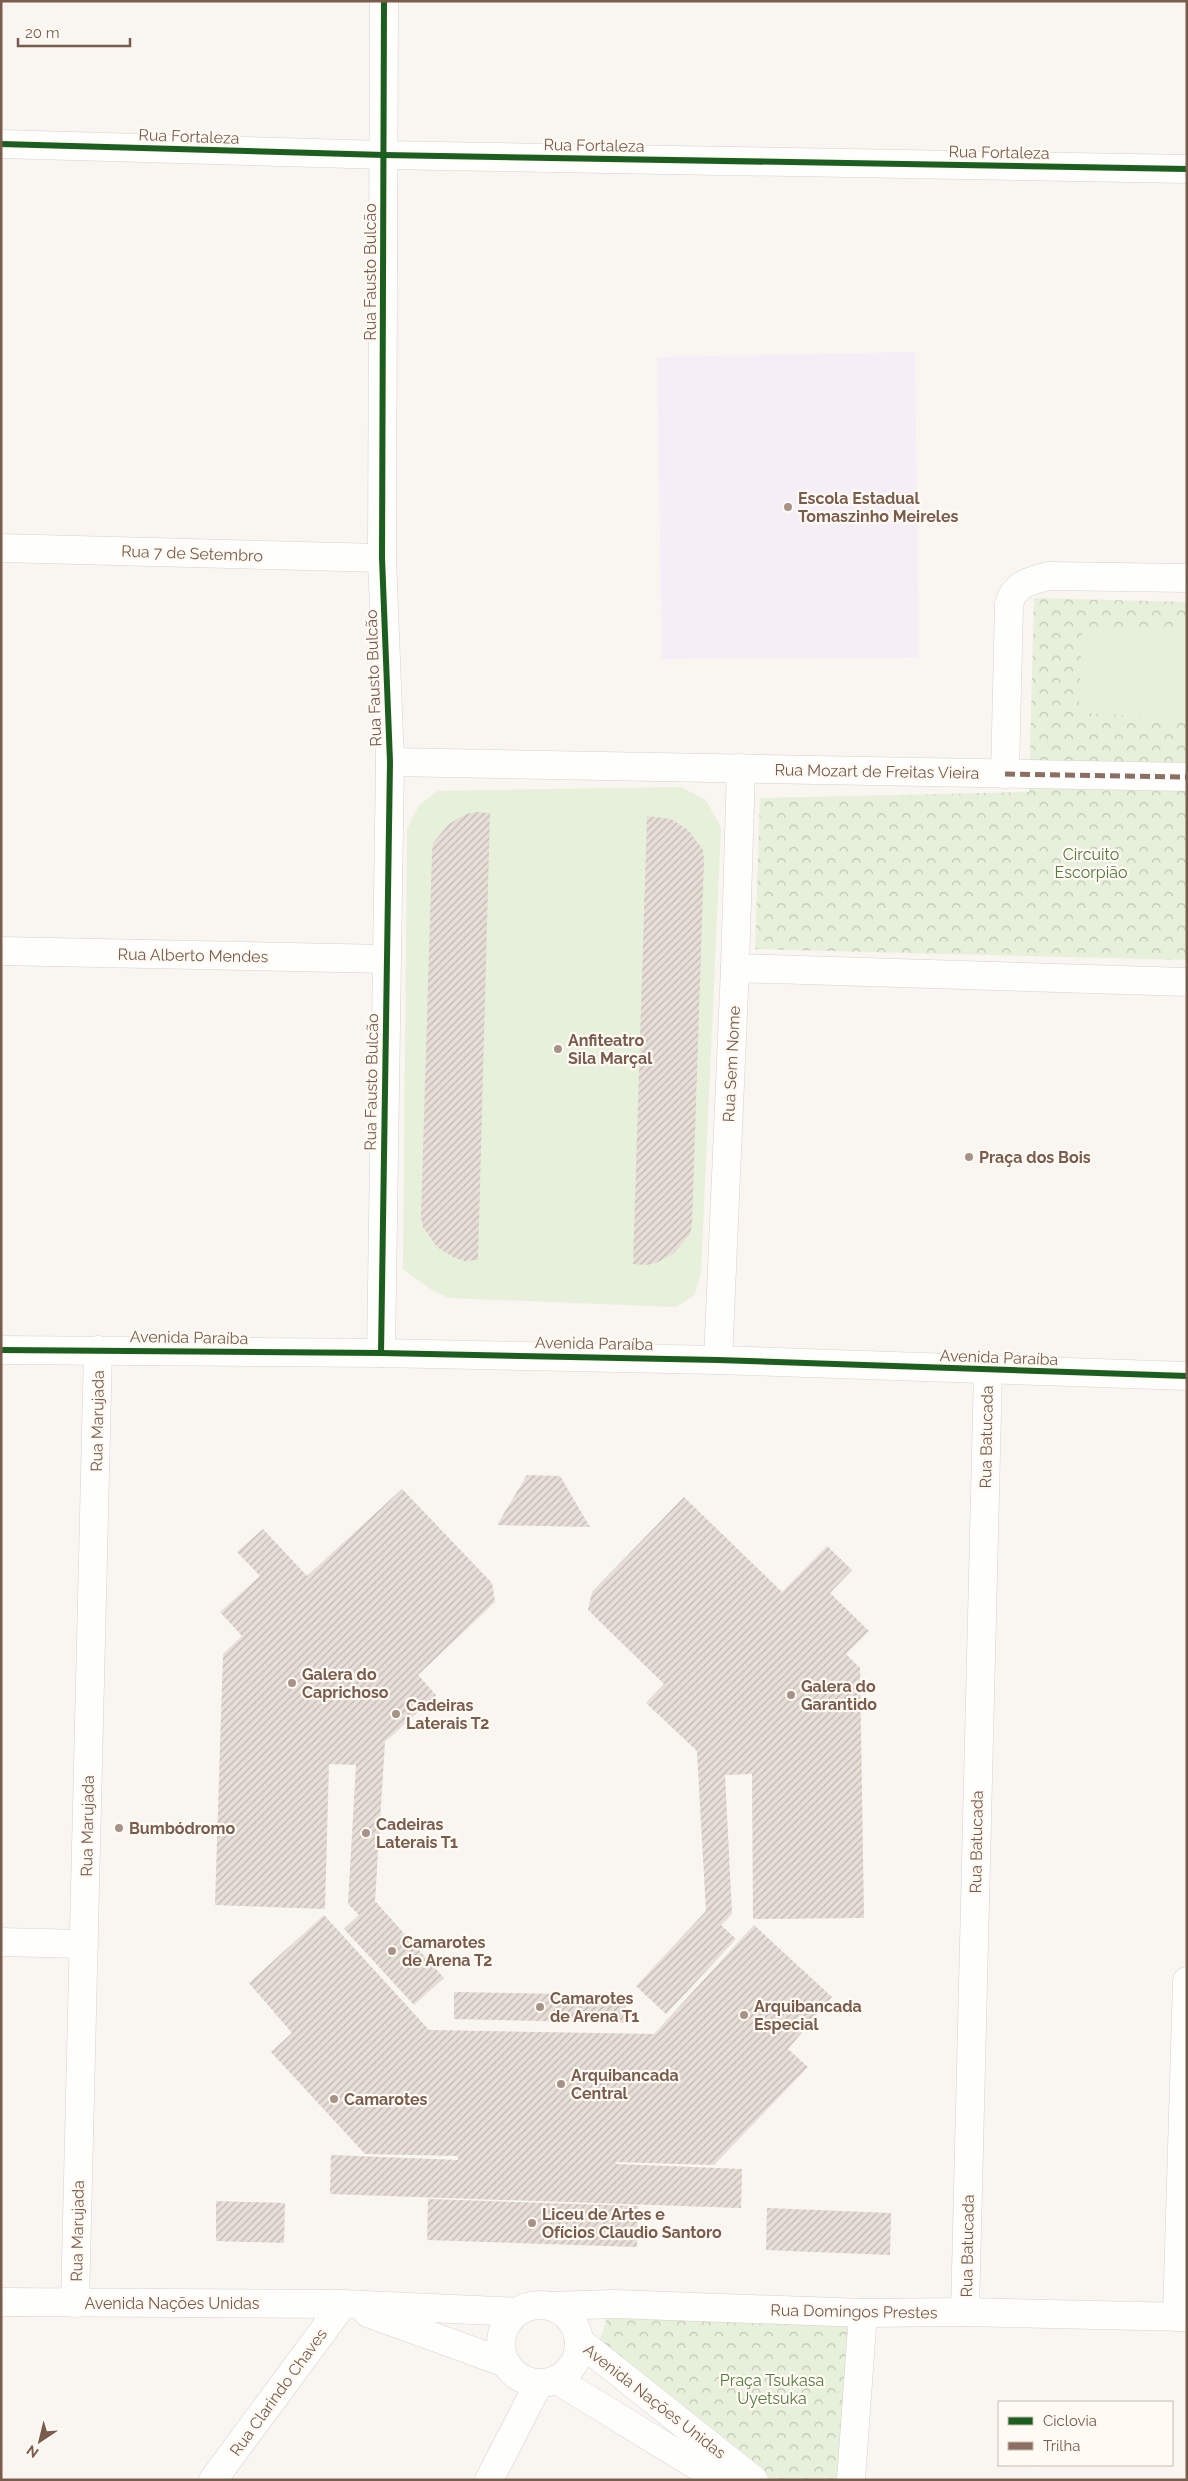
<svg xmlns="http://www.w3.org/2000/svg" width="1188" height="2481" viewBox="0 0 1188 2481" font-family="Raleway,sans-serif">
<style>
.education{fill:#f6eef6}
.forest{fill:url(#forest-crowns)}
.pitch{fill:#e7f0db}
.building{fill:url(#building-hatch)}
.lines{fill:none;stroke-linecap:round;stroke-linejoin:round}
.street-casing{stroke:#d7d1cb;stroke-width:29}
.secondary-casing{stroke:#d9d2cb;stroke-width:29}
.street{stroke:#fefefd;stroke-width:28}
.secondary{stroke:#fefefd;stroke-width:28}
.quiet{stroke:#8d6e63;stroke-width:5;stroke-dasharray:10 5;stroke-linecap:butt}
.cycleway-casing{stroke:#fffaf3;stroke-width:9}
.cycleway{stroke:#1b5e20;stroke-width:6}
.poi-dot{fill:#a69286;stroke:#fffaf3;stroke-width:2}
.labels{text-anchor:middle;stroke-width:4.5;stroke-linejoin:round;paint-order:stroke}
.street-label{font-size:16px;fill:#7a5c4d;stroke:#fffaf3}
.poi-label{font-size:16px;font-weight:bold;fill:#7a5c4d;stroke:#fffaf3;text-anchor:start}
.park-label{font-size:16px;fill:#537a41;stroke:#fffaf3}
</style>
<defs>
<pattern id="forest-crowns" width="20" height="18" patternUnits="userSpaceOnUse" patternTransform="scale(1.25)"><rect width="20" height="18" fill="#e7f0db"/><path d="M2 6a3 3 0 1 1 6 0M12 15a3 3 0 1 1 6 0" fill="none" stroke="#c0c6b4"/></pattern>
<pattern id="building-hatch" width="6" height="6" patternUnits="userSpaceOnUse" patternTransform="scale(1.25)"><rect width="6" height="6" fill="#e6ded7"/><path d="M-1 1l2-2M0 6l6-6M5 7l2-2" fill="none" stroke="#bfb7b1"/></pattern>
</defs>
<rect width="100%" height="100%" fill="#f9f5f0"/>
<polygon class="education" points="915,352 919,658 662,659 657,357"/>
<g class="forest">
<polygon points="1034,598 1187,602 1187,960 755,949 760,798 1029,792"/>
<polygon points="608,2315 851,2320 841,2480 769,2480 607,2358 600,2340"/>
</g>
<g class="pitch">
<polygon points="1082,629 1187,633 1187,718 1079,713"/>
<polygon points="681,787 706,800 721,828 701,1273 695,1295 676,1307 448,1298 429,1288 403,1269 407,829 419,805 438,791"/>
</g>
<g class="building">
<polygon points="477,812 490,813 478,1260 465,1261 455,1258 437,1247 423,1227 421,1217 432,853 433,843 449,824 466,814"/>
<polygon points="647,816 671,819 688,830 703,850 704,860 692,1224 690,1234 674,1253 656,1263 646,1265 633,1264"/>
<polygon points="527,1475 560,1476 590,1527 497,1525"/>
<polygon points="402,1489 492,1583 495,1602 418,1675 436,1695 385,1742 375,1901 444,1978 414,2005 344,1929 359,1915 348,1904 356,1765 329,1764 325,1909 215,1905 223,1654 242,1636 220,1612 260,1576 237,1552 263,1529 307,1576"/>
<polygon points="684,1497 782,1592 827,1546 852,1570 830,1593 869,1631 846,1654 860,1668 864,1918 753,1919 752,1774 725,1775 732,1914 721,1925 736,1939 666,2014 636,1986 706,1911 697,1751 646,1703 664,1684 588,1610 592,1592"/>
<polygon points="324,1915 429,2030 654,2034 754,1925 832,1997 788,2049 808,2067 714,2165 616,2162 616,2164 742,2169 741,2208 330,2194 331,2155 458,2160 458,2156 365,2154 271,2052 292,2033 249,1983"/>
<polygon points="454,1992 626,1995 625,2023 454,2019"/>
<polygon points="428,2199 638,2206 637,2247 427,2240"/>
<polygon points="216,2201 285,2203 284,2243 216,2241"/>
<polygon points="767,2208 891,2213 890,2255 766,2250"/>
</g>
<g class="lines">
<defs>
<g id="street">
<polyline points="1,144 384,155 1187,169"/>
<polyline points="1,548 382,558"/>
<polyline points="390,762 1187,777"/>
<path d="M1005,774l4,-170c5,-20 21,-23 39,-28l139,2"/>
<polyline points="1,951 386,959"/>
<polyline points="735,968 1187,982"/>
<polyline points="381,1353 390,762 382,558 384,1"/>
<polyline points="718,1360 735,968 741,768"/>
<polyline points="1,1942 84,1944"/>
<polyline points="75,2303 98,1350"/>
<polyline points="550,2306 615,2304 863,2313 965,2312 1187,2317"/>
<polyline points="965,2312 988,1371"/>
<polyline points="1177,2317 1187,1981"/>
<polyline points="489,2480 539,2383"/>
<polyline points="851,2480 863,2313"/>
</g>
<g id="secondary">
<polyline points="1,1350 381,1353 718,1360 1187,1376"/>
<polyline points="1,2302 343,2304 518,2312"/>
<circle cx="540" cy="2344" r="39"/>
<polyline points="368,2313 506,2363"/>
<polyline points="579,2341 754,2480"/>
<polyline points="557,2380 720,2480"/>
<polyline points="213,2480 343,2304"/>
</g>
</defs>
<use href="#street" class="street-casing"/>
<use href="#secondary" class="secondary-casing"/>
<use href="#street" class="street"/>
<use href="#secondary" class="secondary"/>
<polyline class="quiet" points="1005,774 1187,777"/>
<defs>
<g id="cycleway">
<polyline points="1,144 384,155 1187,169"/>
<polyline points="1,1350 381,1353 718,1360 1187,1376"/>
<polyline points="381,1353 390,762 382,558 384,1"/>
</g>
</defs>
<use href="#cycleway" class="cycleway-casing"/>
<use href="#cycleway" class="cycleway"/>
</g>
<g class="poi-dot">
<circle cx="788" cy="507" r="5"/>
<circle cx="558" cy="1049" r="5"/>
<circle cx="969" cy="1157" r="5"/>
<circle cx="292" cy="1683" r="5"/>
<circle cx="791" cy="1695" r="5"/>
<circle cx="396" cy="1714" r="5"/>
<circle cx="119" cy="1828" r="5"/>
<circle cx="366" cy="1833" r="5"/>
<circle cx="392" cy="1951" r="5"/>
<circle cx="540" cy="2007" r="5"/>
<circle cx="744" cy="2015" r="5"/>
<circle cx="561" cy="2084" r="5"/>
<circle cx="334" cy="2099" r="5"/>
<circle cx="532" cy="2223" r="5"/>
</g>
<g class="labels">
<g class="street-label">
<text transform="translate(189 136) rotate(2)" y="6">Rua Fortaleza</text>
<text transform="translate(594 145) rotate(1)" y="6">Rua Fortaleza</text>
<text transform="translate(999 152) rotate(1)" y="6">Rua Fortaleza</text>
<text transform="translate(370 272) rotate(-90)" y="6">Rua Fausto Bulcão</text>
<text transform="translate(192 553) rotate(2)" y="6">Rua 7 de Setembro</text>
<text transform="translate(373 678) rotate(-92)" y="6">Rua Fausto Bulcão</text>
<text transform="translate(877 771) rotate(1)" y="6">Rua Mozart de Freitas Vieira</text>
<text transform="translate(193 955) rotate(1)" y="6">Rua Alberto Mendes</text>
<text transform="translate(731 1064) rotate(-87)" y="6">Rua Sem Nome</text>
<text transform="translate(371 1082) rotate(-89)" y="6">Rua Fausto Bulcão</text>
<text transform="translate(189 1337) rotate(1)" y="6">Avenida Paraíba</text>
<text transform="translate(594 1343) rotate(1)" y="6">Avenida Paraíba</text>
<text transform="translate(999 1357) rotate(2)" y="6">Avenida Paraíba</text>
<text transform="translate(97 1421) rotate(-89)" y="6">Rua Marujada</text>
<text transform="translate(986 1437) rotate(-89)" y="6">Rua Batucada</text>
<text transform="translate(87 1826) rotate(-89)" y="6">Rua Marujada</text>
<text transform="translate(976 1842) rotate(-89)" y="6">Rua Batucada</text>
<text transform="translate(77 2231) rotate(-89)" y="6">Rua Marujada</text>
<text transform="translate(967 2246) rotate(-89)" y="6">Rua Batucada</text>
<text x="172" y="2309">Avenida Nações Unidas</text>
<text transform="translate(854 2311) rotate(1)" y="6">Rua Domingos Prestes</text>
<text transform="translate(278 2392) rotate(-54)" y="6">Rua Clarindo Chaves</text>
<text transform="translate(655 2401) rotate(38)" y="6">Avenida Nações Unidas</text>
</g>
<g class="poi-label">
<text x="798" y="504">Escola Estadual<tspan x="798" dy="18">Tomaszinho Meireles</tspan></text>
<text x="568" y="1046">Anfiteatro<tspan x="568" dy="18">Sila Marçal</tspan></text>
<text x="979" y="1163">Praça dos Bois</text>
<text x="302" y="1680">Galera do<tspan x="302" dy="18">Caprichoso</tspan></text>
<text x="801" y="1692">Galera do<tspan x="801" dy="18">Garantido</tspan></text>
<text x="406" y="1711">Cadeiras<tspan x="406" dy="18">Laterais T2</tspan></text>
<text x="376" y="1830">Cadeiras<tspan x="376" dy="18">Laterais T1</tspan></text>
<text x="129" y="1834">Bumbódromo</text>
<text x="402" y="1948">Camarotes<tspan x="402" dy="18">de Arena T2</tspan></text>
<text x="550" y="2004">Camarotes<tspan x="550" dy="18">de Arena T1</tspan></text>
<text x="754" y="2012">Arquibancada<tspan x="754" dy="18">Especial</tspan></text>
<text x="571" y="2081">Arquibancada<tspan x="571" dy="18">Central</tspan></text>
<text x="344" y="2105">Camarotes</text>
<text x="542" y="2220">Liceu de Artes e<tspan x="542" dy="18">Ofícios Claudio Santoro</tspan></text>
</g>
<g class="park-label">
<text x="1091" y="860">Circuito<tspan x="1091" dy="18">Escorpião</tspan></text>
<text x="772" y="2386">Praça Tsukasa<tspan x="772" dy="18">Uyetsuka</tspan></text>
</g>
</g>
<rect width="1188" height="2481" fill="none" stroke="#7a5c4d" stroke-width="5"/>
<rect x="998" y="2401" width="175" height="65" fill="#fffaf3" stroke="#cabbb1"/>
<rect x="1008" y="2417" width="25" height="8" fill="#1b5e20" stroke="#cabbb1"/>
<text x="1043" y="2426" font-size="15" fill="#7a5c4d">Ciclovia</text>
<rect x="1008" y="2442" width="25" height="8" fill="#8d6e63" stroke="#cabbb1"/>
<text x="1043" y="2451" font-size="15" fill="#7a5c4d">Trilha</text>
<g transform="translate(40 2441) rotate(215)" stroke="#fffaf3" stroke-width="4" paint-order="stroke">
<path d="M0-4L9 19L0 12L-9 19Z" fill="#7a5c4d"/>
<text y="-8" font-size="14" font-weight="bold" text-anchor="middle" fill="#7a5c4d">N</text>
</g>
<path d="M18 38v8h112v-8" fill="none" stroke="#7a5c4d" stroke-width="2.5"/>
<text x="25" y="38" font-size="15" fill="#7a5c4d" stroke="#fffaf3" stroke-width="4" paint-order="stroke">20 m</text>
</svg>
